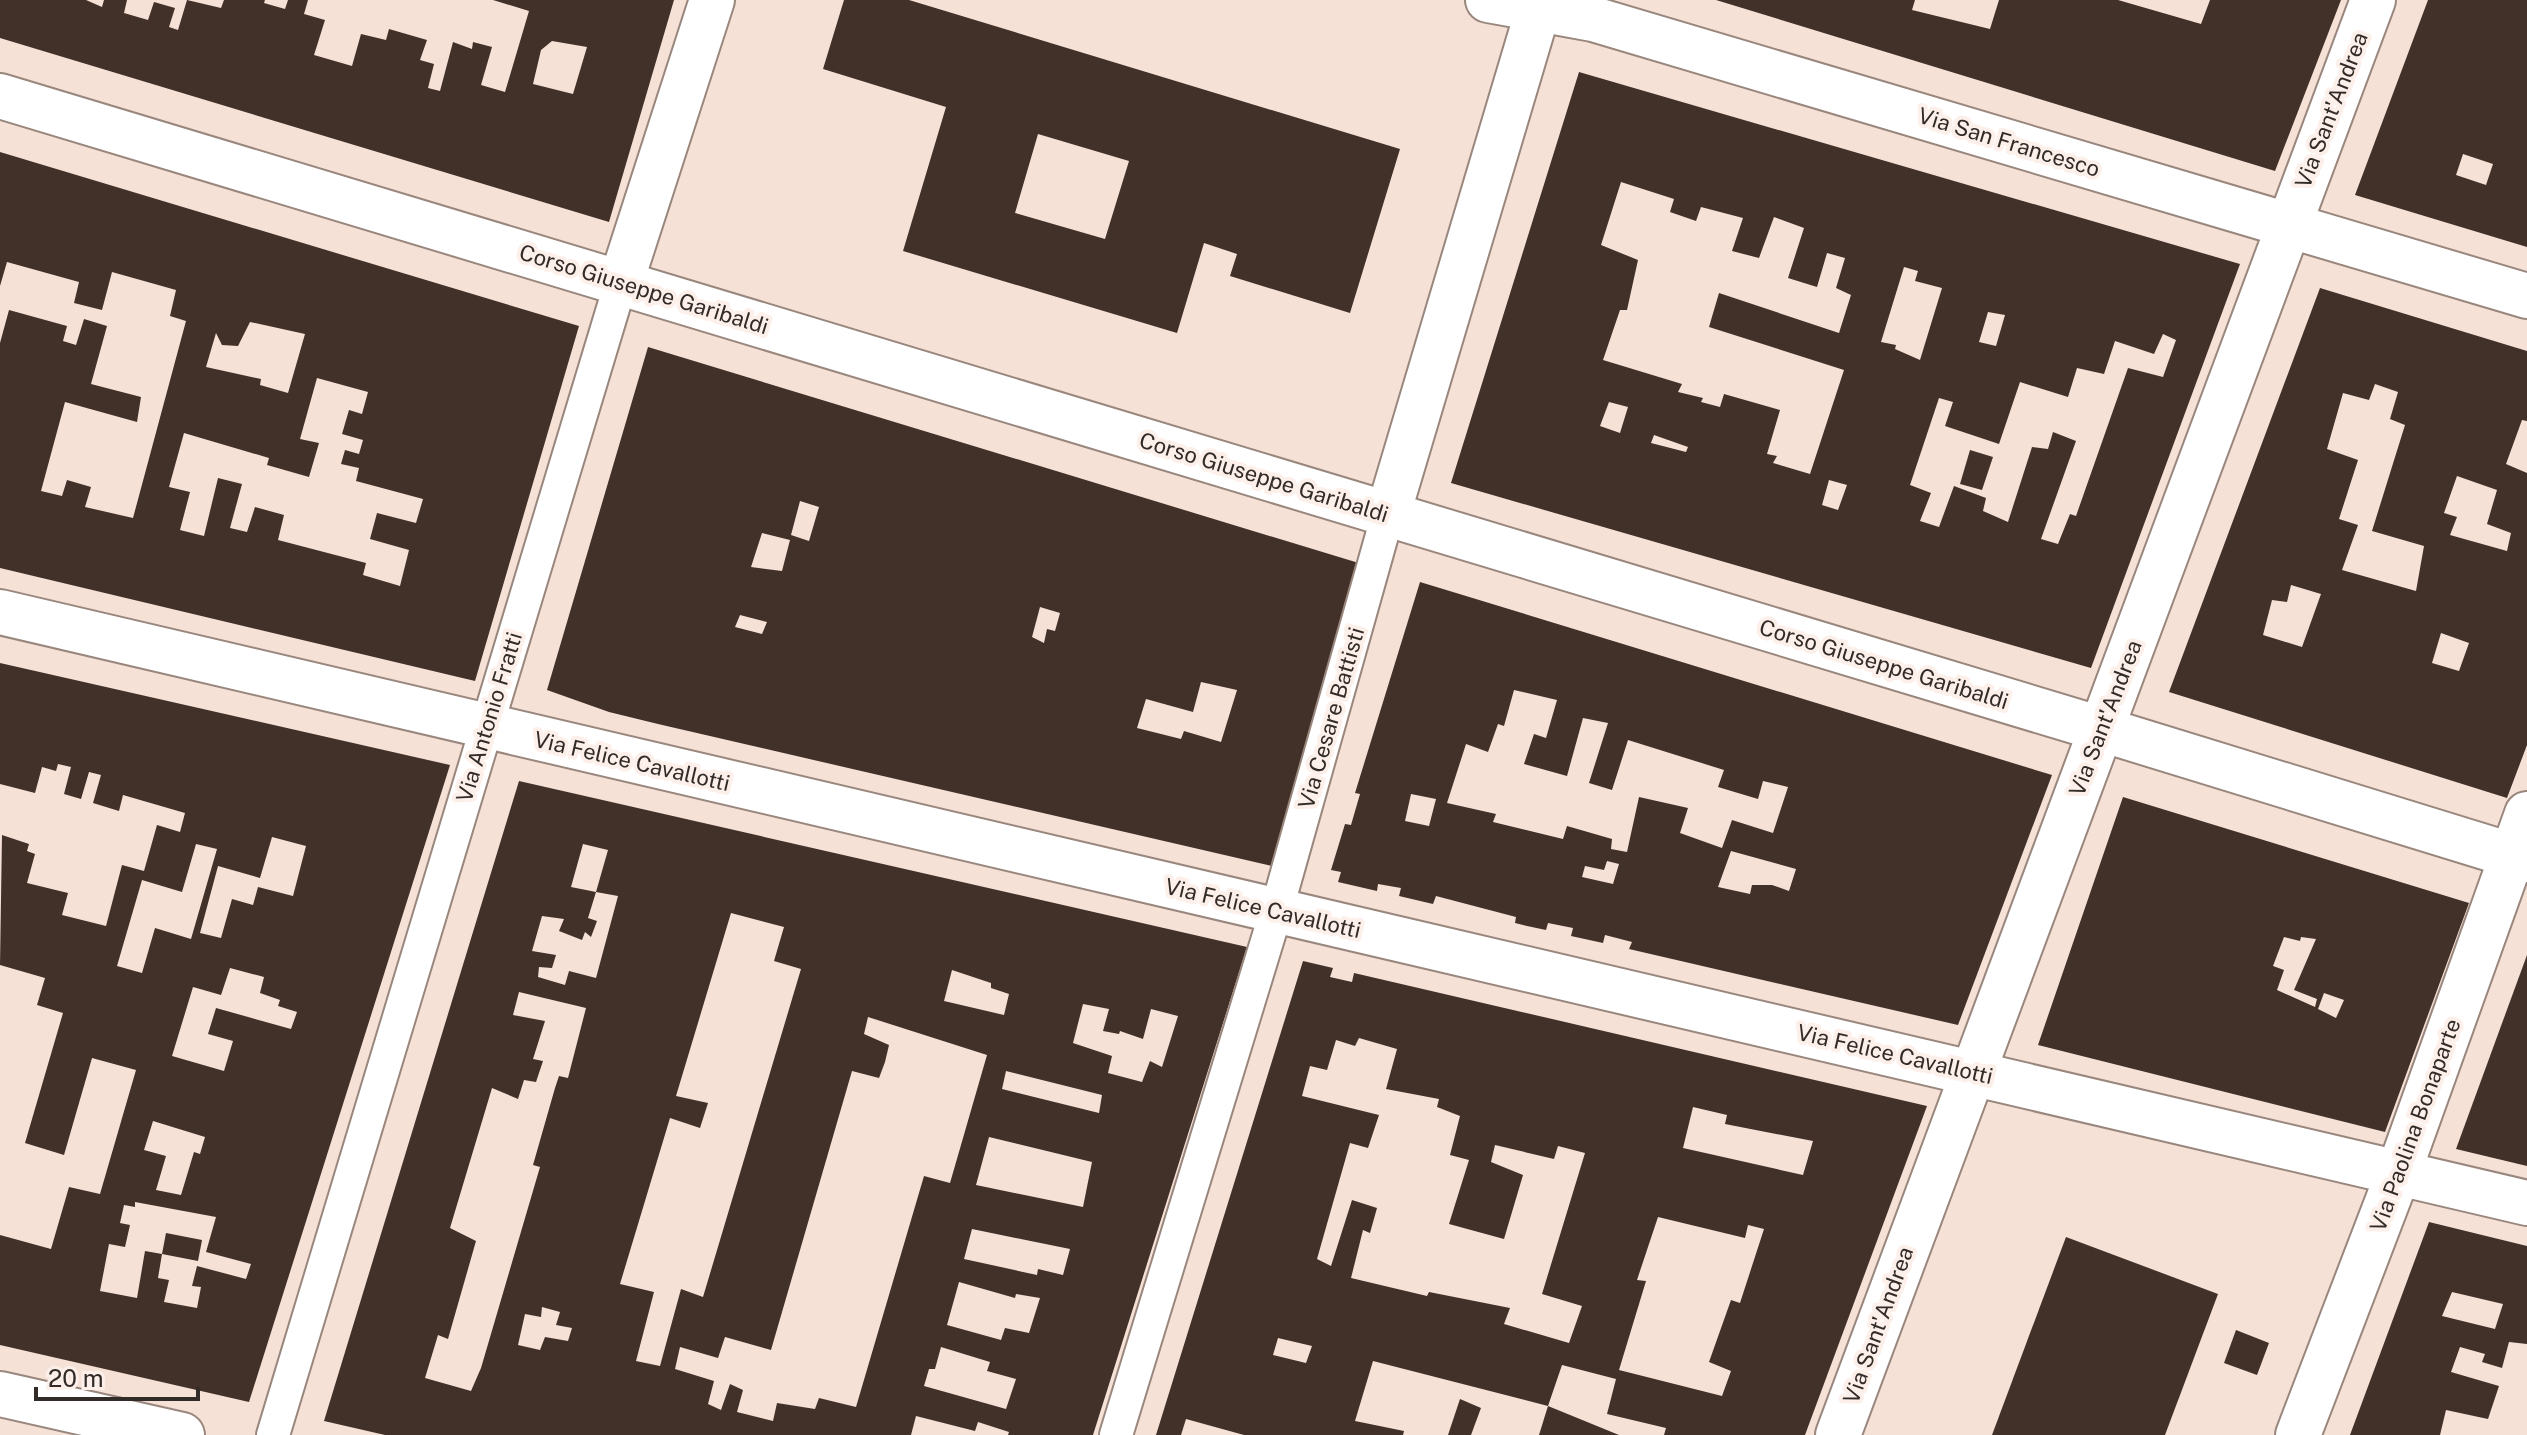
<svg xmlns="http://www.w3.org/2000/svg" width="2527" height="1435" viewBox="0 0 2527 1435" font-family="'Public Sans',sans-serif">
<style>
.building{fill:#413129;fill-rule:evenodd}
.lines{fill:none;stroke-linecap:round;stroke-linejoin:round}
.pedestrian-casing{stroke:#99877e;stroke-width:36}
.minor-casing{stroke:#99877e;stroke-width:48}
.pedestrian{stroke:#fff;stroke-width:32}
.minor{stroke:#fff;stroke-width:44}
.labels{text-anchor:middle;stroke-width:8;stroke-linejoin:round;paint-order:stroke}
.street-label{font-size:22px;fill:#322b27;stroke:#fdf0ea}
</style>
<rect width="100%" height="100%" fill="#f6e1d7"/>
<g class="building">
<path d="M0,0h86l16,7 2,-7h23l-3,13 24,7 6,-18 21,6 -6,19 9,3 9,-30 34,8 3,-8h41l-1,3 21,6 3,-9h20l-4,14 21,6 -11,35 38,11 9,-32 25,6 3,-11 38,11 -7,20 14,4 -6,24 12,3 13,-49 19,7 1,-7 19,5 -11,38 24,7 24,-81 -36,-11h181l-65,222 -609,-184zM552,41l35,6 -14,47 -40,-10 8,-34z"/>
<path d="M844,0h65l491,149 -50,164 -120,-37 7,-22 -33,-11 -27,90 -274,-82 43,-144 -123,-38zM1038,134l91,27 -24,78 -90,-26z"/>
<polygon points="1716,0 1915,0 1912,10 1990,29 1999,0 2118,0 2201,24 2210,0 2341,0 2275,171"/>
<path d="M2428,0h99v247l-172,-52zM2463,154l30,10 -7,21 -30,-10z"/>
<path d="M1579,72l661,192 -149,404 -640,-185zM1621,182l53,17 -4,13 26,9 5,-14 42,11 -11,33 27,7 15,-41 30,11 -16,50 29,9 10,-34 18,5 -9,30 15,7 -12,38 -120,-40 -10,34 135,43 -34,104 -37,-11 4,-7 -10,-2 13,-44 -56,-16 -4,13 -19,-5 2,-4 -25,-6 4,-8 -79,-24 17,-50h7l11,-50 -37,-15zM1904,267l14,4 -3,10 27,7 -22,72 -25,-11 1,-4 -15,-3zM1988,312l17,3 -9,31 -17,-4zM2163,334l13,6 -13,37 -35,-9 -52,148 -6,-2 -12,30 -17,-5 35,-98 -23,-9 -5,17 -16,-2 -24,75 -25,-11 3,-13 -32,-12 -15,41 -19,-6 11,-28 -21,-8 29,-87 14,4 -8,24 54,18 21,-62 48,15 9,-29 27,6 11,-33 39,13zM1609,402l19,5 -8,26 -20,-7zM1654,435l34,12 -2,5 -35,-9zM1829,480l18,5 -9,25 -16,-5z"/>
<path d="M0,152l579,174 -104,355 -475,-113v-225l9,-33 58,16 -4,15 13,4 8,-26 23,7 -16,58 50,13 -4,25 -72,-20 -24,89 21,5 5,-16 24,7 -6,20 48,11 53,-197 -16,-5 6,-26 -64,-18 -10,38 -28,-7 5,-21 -72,-20 -7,24zM250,322l55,12 -17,59 -28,-8 1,-6 -55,-12 10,-34 6,12 16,1zM317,378l51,14 -6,22 -13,-4 -7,24 21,6 -4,14 -14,-4 -4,14 18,4 -3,13 67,18 -7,24 -39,-10 -7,26 39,11 -9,36 -37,-11 3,-12 -88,-23 6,-25 -29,-8 -8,25 -17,-4 12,-44 -24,-6 -14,58 -24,-6 10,-38 -21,-5 15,-54 85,25 -2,7 42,12 10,-34 -19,-4z"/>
<path d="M2320,288l207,63v70l-5,-1 -16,44 21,9v272l-20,53 -338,-106zM2375,384l23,8 -8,27 15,6 -33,106 52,15 -8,45 -74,-21 16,-45 -19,-6 19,-59 -31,-11 16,-56 26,7zM2457,476l40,14 -10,34 24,9 -4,18 -57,-16 7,-18 -13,-4zM2291,585l30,9 -19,53 -39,-12 9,-35 15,2zM2441,633l28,10 -10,28 -27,-8z"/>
<path d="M648,347l714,217 -90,302 -614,-142 -49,-12 -62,-22zM800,501l19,6 -10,34 -18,-6zM762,533l28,7 -8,31 -31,-4zM1040,607l20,6 -5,18 -8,-2 -3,14 -12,-6zM740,615l27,7 -5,12 -27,-7zM1201,682l36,8 -16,52 -37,-11 -3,8 -44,-11 9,-29 47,13z"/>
<polygon points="1970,450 1993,457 1982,490 1960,484"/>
<path d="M1420,582l632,193 -94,250 -329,-76 3,-7 -27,-7 -2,8 -32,-7 2,-8 -25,-5 -2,7 -19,-4 -12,-3 1,-6 -80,-21 -3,8 -34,-8 2,-8 -23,-4 -1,7 -39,-9 3,-10 -10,-2 14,-46 6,1 9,-31 -5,-1zM1514,690l43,10 -11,38 -12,-4 -10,30 43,12 16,-58 25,5 -19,60 23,7 16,-50 96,30 -6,17 40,12 5,-18 25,6 -15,46 -41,-13 -10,28 -42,-15 8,-25 -49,-11 -12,55 -16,-3 1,-10 -45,-13 -4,13 -70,-17 3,-8 -49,-11 19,-59 22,8 10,-28 6,2zM1411,794l25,5 -7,27 -24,-5zM1731,851l65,18 -7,22 -17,-6h-20l-2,9 -32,-7zM1607,861l12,3 -6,20 -31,-7 3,-11 19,4z"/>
<path d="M0,663l450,102 -201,637 -249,-57v-110l51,14 18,-62 31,7 36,-124 -44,-12 -28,97 -39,-12 38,-130 -26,-8 8,-27 -45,-13 2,-130 27,9 -2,7 8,3 -8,29 41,10 -6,22 44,11 16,-61 22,6 13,-46 23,7 5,-19 -62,-18 -4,16 -26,-8 8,-28 -12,-3 -8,27 -17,-5 7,-27 -13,-3 -2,7 -14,-4 -7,26 -35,-9zM272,837l34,9 -13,50 -35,-9 -5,18 -21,-6 -11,39 -21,-5 18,-67 42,12zM196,844l21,5 -26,90 -36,-11 -13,45 -25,-7 25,-86 40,12zM230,968l34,9 -4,16 20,7 -2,6 19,6 -6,17 -75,-21 -8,26 25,7 -9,30 -52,-15 21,-69 28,8zM153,1121l52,16 -5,17 -6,-2 -13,43 -25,-5 10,-34 -22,-6zM135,1202l81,15 -10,35 45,12 -5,15 -49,-13 -5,20 9,1 -4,21 -33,-6 5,-22 -11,-2 4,-24 36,7 4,-21 -36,-7 -4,21 -17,-3 -8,47 -37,-7 9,-47 16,3 5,-22 -10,-2 4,-18 11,2z"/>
<path d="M519,781l728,166 -154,488h-85l1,-3 -31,-10 -3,9 -59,-15 -5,19h-526l-61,-14zM583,844l25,6 -12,42 22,4 -22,82 -27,-7 -4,14 -27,-8 1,-10 13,1 4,-13 -24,-4 10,-35 22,3 -5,12 23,9 3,-8 6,5 6,-16 -9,-3 8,-26 -25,-5zM731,913l53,14 -10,34 27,8 -98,328 -22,-8 -21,77 -24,-5 18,-69 -34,-8 50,-166 30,10 8,-25 -32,-7zM952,970l39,13v5l18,6 -5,21 -60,-14zM519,992l67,16 -18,70 -9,-2 -4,12 -22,77 7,2 -59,201 -10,23 -46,-13 13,-43 10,4 28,-98 -26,-13 42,-140 26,11 6,-19 12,2 7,-21 -10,-2 12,-38 -32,-6zM1083,1004l26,5 -6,22 16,3 1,-3 23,8 8,-30 27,7 -16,51 -12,-6 -8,21 -34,-9 4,-17 -39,-13zM868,1017l119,38 -37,128 -26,-7 -68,231 -37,-9 -4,11 -38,-6 -4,18 -36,-9 6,-22 -13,-6 -9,26 -13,-6 6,-23 -39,-12 5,-22 38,11 7,-21 46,13 81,-279 27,7 6,-16 4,-17 -25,-11zM1006,1071l96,24 -3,18 -97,-24zM989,1137l103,25 -9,45 -107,-22zM972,1229l98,20 -7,26 -25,-6 -1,6 -73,-16zM959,1282l56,16 1,-4 24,4 -11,35 -24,-5 -4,12 -54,-15zM542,1307l18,5 -4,13 16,3 -4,13 -23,-4 -5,13 -22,-5 7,-31 16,3zM941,1347l49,15 -3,9 29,8 -10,30 -82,-23 5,-17h6z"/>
<path d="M2123,797l346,106 -84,229 -347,-87zM2284,937l16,4 1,-4 15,2 -22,51 23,9 -2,8 -38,-17 7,-20 -11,-4zM2324,993l20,7 -8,18 -18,-9z"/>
<polygon points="2527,955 2527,1166 2456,1149"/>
<path d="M1303,961l30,7 -3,9 22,5 2,-9 573,133 -122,329h-141l2,-7 -59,-14 9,-35 -54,-14 -14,41 -175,-45 -18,60 49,10 -1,4h-159l-58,-16 -5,16h-25zM1359,1038l38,11 -11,40 53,10 -2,8 23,9 -10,39 19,5 -20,64 55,15 19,-64 -32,-13 4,-17 59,14 4,-13 27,7 -43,141 40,12 -13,37 -65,-19 6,-16 -81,-16 -2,4 -76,-18 12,-48 7,3 7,-25 -25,-8 -21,66 -14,-7 33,-116 18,5 11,-33 -77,-19 8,-30 17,4 9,-30 19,6zM1693,1107l34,8 -2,9 88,17 -10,34 -120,-27zM1658,1217l87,21 3,-13 16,4 -24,74 -9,-3 -22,62 22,9 -9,25 -103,-26 27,-89 -9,-1zM1278,1338l34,8 -6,17 -33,-8z"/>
<path d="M2429,1222l98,24v98l-18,-2 -7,26 -20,-6 3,-8 -25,-7 -9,25 48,14 -11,33 -42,-9 -6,25h-90zM2452,1292l51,12 -8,25 -53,-13z"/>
<polygon points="2066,1237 2218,1294 2165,1435 1992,1435"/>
<polygon points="2236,1330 2269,1343 2257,1375 2224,1363"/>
<polygon points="1460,1399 1481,1408 1471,1435 1448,1435"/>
<polygon points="1548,1406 1619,1435 1539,1435"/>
</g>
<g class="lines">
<defs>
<g id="pedestrian">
<polyline points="273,1435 621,282"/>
<polyline points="1116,1435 1276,912 1388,514"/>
</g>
<g id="minor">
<polyline points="1488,0 1593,19 2527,296"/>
<polyline points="0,96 2101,729 2527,860"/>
<polyline points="621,282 712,0"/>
<polyline points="1388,514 1541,0"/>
<polyline points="0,612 2527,1203"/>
<polyline points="0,1394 182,1435"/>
<polyline points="1838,1435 2373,0"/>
<polyline points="2298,1435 2398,1174 2527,814"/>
</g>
</defs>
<use href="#pedestrian" class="pedestrian-casing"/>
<use href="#minor" class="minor-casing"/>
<use href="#pedestrian" class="pedestrian"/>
<use href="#minor" class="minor"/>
</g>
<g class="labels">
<g class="street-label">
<text transform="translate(2331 110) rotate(-69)" y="8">Via Sant'Andrea</text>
<text transform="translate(2009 142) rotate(17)" y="8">Via San Francesco</text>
<text transform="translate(644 289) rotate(17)" y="8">Corso Giuseppe Garibaldi</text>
<text transform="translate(1264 477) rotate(17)" y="8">Corso Giuseppe Garibaldi</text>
<text transform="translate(1884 664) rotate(17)" y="8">Corso Giuseppe Garibaldi</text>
<text transform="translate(489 717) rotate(-73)" y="8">Via Antonio Fratti</text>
<text transform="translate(1331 718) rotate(-74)" y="8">Via Cesare Battisti</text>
<text transform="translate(2105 718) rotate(-69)" y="8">Via Sant'Andrea</text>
<text transform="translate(632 761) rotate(13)" y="8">Via Felice Cavallotti</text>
<text transform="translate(1263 908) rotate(13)" y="8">Via Felice Cavallotti</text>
<text transform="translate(1895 1054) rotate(13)" y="8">Via Felice Cavallotti</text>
<text transform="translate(2415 1125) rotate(-70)" y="8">Via Paolina Bonaparte</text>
<text transform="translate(1878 1325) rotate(-70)" y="8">Via Sant'Andrea</text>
</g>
</g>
<path d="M36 1387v12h162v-12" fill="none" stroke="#322b27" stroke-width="4"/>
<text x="48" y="1387" font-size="24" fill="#322b27" stroke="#fdf0ea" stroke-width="6" paint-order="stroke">20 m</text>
</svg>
